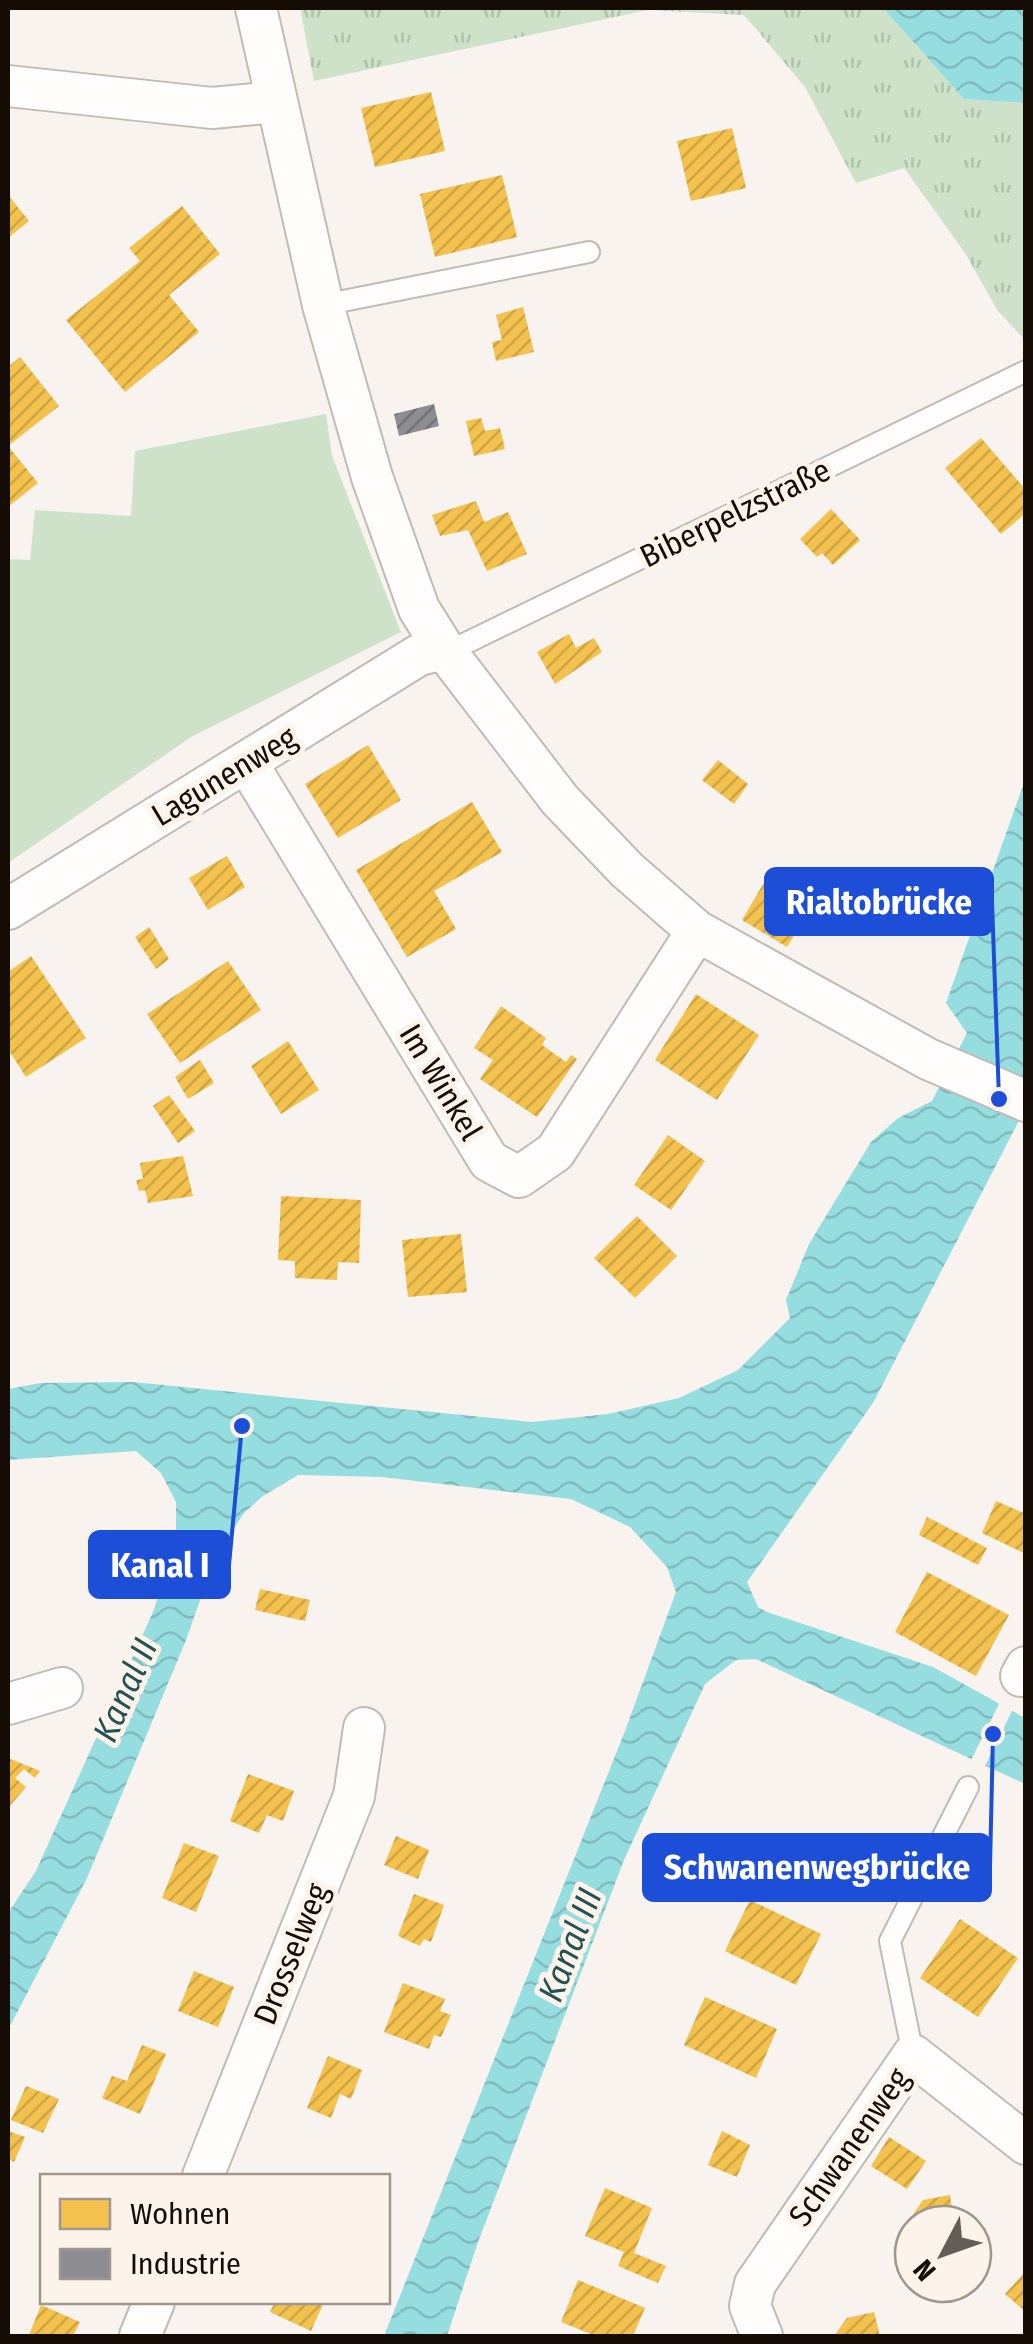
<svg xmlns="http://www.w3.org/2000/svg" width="1033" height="2344" viewBox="0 0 1033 2344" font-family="'Fira Sans Condensed',sans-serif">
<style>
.grass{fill:#cee2ca}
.park{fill:url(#park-tufts)}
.water{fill:url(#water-waves)}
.pier{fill:#f8f3ee}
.homes{fill:url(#homes-hatch)}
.industry{fill:url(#industry-hatch)}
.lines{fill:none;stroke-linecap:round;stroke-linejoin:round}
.service-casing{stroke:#c1bbb5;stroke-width:24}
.minor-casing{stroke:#c1bbb5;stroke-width:44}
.service{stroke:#fefdfc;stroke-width:20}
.minor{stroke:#fefdfc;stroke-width:40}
.labels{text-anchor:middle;stroke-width:10;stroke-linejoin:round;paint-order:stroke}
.street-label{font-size:32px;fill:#140c05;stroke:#fcf3ea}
.water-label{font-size:35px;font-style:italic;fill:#235254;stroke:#fcf3ea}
.leader{fill:none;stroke:#1d4ed8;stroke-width:4}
.callout-dot{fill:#1d4ed8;stroke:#fcf3ea;stroke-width:4}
.callout{fill:#1d4ed8;stroke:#1d4ed8;stroke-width:4}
.callout-label{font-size:35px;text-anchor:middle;font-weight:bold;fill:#fff}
</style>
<defs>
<pattern id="park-tufts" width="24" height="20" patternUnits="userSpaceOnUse" patternTransform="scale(2.5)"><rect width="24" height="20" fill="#cee2ca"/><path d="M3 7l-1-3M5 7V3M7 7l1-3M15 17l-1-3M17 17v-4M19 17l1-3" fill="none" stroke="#b0c1ac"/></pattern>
<pattern id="water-waves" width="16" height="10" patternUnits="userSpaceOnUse" patternTransform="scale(2.5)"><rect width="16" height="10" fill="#96dde0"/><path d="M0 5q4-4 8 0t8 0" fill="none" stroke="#80bcbf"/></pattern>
<pattern id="homes-hatch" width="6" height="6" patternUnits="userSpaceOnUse" patternTransform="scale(2.5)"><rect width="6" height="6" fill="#f2c14e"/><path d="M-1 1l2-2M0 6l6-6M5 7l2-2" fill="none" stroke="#cfa543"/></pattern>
<pattern id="industry-hatch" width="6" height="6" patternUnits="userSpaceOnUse" patternTransform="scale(2.5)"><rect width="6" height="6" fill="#8d8d92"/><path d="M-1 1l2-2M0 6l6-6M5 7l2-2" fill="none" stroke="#727275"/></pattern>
</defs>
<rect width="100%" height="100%" fill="#f8f3ee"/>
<polygon class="grass" points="326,414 332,456 401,632 191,737 8,863 8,559 30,560 35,510 131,516 135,451"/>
<polygon class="park" points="300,8 883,8 964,99 1025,103 1025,340 998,311 965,253 904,168 856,183 805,87 744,15 648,10 314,81"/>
<g class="water">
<polygon points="883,8 1025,8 1025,103 964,99"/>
<polygon points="1025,780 1025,1109 873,1403 747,1582 758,1607 767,1612 933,1667 1025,1718 1025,1784 756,1659 736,1660 705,1684 624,1860 478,2242 447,2336 384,2336 625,1731 676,1592 667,1567 630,1527 571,1499 382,1477 298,1475 263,1496 244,1513 216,1555 186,1640 87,1878 8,2030 8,1913 36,1871 153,1612 176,1544 176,1502 161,1473 136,1451 8,1460 8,1389 41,1383 133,1382 532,1422 608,1414 679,1398 738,1370 790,1318 786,1300 809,1244 871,1142 898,1118 932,1101 967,1033 946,1003"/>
</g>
<polygon class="pier" points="1001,1700 1014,1707 983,1770 969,1764"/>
<g class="homes">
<polygon points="431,92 445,151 375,167 361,108"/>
<polygon points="732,128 746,188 691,201 677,141"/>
<polygon points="502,175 517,237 435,257 420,194"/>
<polygon points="8,195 29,221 8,238"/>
<polygon points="182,206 220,254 169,295 199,332 125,392 66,320 140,261 129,248"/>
<polygon points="523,307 534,352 496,361 492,342 502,340 496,315"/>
<polygon points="20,357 59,406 8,446 38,483 8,507 8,367"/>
<polygon points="481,418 485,431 500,428 505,449 474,456 466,421"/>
<polygon points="981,438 1026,490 1026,513 1001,534 945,468"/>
<polygon points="476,501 484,522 508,512 527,554 487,571 468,530 440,536 432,515"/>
<polygon points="831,509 860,540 833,565 822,553 817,557 800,539"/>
<polygon points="569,634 576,648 594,638 602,652 555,684 537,652"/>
<polygon points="368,745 401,800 338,838 305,784"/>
<polygon points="718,760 748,784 734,804 702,780"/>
<polygon points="472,802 502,852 434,891 456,929 407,957 356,870"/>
<polygon points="227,856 245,887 208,910 189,878"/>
<polygon points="765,881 811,908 787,947 742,920"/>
<polygon points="149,927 169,959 156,969 135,937"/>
<polygon points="31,956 86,1038 26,1077 8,1049 8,972"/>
<polygon points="228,961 261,1010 180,1063 147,1014"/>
<polygon points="696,994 759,1035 717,1100 655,1060"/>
<polygon points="501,1006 546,1038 542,1045 566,1062 571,1055 577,1059 537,1117 480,1079 493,1060 474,1048"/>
<polygon points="288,1041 319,1090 281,1114 251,1066"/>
<polygon points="200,1060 214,1083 188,1099 175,1077"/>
<polygon points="169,1095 195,1131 178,1143 153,1106"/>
<polygon points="668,1135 705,1161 671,1210 634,1185"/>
<polygon points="183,1156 193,1196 148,1203 145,1190 139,1191 136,1180 143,1179 140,1163"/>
<polygon points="281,1196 361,1200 359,1263 338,1262 337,1280 295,1278 295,1261 278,1260"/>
<polygon points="637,1216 677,1256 635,1298 594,1258"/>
<polygon points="461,1234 467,1292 408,1297 402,1240"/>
<polygon points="996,1501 1026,1514 1026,1554 982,1533"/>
<polygon points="927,1517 987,1548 978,1565 919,1535"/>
<polygon points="927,1572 1009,1615 976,1676 895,1632"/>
<polygon points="260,1589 310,1600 305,1621 255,1610"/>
<polygon points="8,1758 40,1771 35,1778 24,1769 15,1778 26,1787 8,1808"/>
<polygon points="248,1774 294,1791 283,1821 267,1815 259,1833 230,1821"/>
<polygon points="396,1836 429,1850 418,1879 384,1865"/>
<polygon points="184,1843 219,1856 196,1912 162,1898"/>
<polygon points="414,1894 444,1905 431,1942 424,1939 420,1946 398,1936"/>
<polygon points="750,1900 821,1934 796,1985 725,1951"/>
<polygon points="960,1919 1018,1958 978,2017 920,1978"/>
<polygon points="194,1971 234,1987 218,2027 178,2011"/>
<polygon points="403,1983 445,1999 440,2011 451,2015 441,2037 434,2035 429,2049 384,2032"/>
<polygon points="705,1997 777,2029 756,2078 684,2045"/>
<polygon points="142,2045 166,2054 140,2114 102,2098 112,2076 127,2081"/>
<polygon points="328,2056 362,2070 351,2099 340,2094 331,2118 307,2108"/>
<polygon points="26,2086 59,2099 43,2133 11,2120"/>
<polygon points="8,2131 25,2137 14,2162 8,2159"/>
<polygon points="722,2131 750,2145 737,2177 708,2165"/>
<polygon points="889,2137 926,2161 907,2189 871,2166"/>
<polygon points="605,2188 652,2208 634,2253 666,2266 658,2283 618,2266 624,2252 585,2236"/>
<polygon points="950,2195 954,2222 919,2224 910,2219 923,2200"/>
<polygon points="1026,2271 1026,2312 1005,2294"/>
<polygon points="578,2280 645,2308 633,2336 596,2336 561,2322"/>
<polygon points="275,2302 324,2302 311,2331 270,2312"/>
<polygon points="41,2305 80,2322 73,2336 29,2335"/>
<polygon points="874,2312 880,2336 834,2336 847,2318"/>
</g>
<polygon class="industry" points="434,404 439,426 399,436 394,414"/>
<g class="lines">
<defs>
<g id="service">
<polyline points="323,305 589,252"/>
<polyline points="444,649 460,646 1026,371"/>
<polyline points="913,2055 890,1941 968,1787"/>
</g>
<g id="minor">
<polyline points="256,8 323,305 372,477 419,609 444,649 560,800 627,870 697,931 928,1059 1026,1101"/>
<polyline points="8,86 212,108 276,102"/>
<polyline points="247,763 489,1161 519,1177 555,1152 697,931"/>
<polyline points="8,909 419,655 444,649"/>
<polyline points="1021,1676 1026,1667"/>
<polyline points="8,1704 62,1688"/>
<polyline points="203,2176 354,1796 364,1728"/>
<polyline points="140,2336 154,2302"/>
<polyline points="762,2336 750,2306 755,2284 913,2055 1026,2144"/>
</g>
</defs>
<use href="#service" class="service-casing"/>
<use href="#minor" class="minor-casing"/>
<use href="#service" class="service"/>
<use href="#minor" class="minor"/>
</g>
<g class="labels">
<g class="street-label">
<text transform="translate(735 513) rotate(-26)" y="11">Biberpelzstraße</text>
<text transform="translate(224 776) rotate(-31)" y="11">Lagunenweg</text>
<text transform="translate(441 1082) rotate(59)" y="11">Im Winkel</text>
<text transform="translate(291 1954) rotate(-68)" y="11">Drosselweg</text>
<text transform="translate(849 2147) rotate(-55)" y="11">Schwanenweg</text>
</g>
<g class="water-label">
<text transform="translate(125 1690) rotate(-66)" y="12">Kanal II</text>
<text transform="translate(570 1945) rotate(-69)" y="12">Kanal III</text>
</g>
</g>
<path class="leader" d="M999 1099L992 901M242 1426L229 1565M993 1734L990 1867"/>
<g class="callout-dot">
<circle cx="999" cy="1099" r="10"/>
<circle cx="242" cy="1426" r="10"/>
<circle cx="993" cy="1734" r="10"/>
</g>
<g class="callout">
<rect x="766" y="869" width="226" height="65" rx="10"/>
<rect x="90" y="1532" width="139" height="65" rx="10"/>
<rect x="644" y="1835" width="346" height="65" rx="10"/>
</g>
<g class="callout-label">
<text x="879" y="914">Rialtobrücke</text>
<text x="160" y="1577">Kanal I</text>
<text x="817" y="1879">Schwanenwegbrücke</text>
</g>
<rect width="1033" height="2344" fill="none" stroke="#140c05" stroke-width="20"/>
<rect x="40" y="2174" width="350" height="130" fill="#fcf3ea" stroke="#9f978e" stroke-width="2.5"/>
<rect x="60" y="2199" width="50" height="30" fill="#f2c14e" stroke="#9f978e" stroke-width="2.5"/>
<text x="130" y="2224" font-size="30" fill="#140c05">Wohnen</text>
<rect x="60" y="2249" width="50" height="30" fill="#8d8d92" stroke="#9f978e" stroke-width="2.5"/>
<text x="130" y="2274" font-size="30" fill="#140c05">Industrie</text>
<g transform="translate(943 2254) rotate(229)"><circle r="48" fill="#fcf3ea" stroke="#9f978e" stroke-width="2.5"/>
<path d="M0-8L18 38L0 25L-18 38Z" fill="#645d57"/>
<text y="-15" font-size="28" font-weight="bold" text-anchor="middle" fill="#140c05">N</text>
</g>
</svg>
